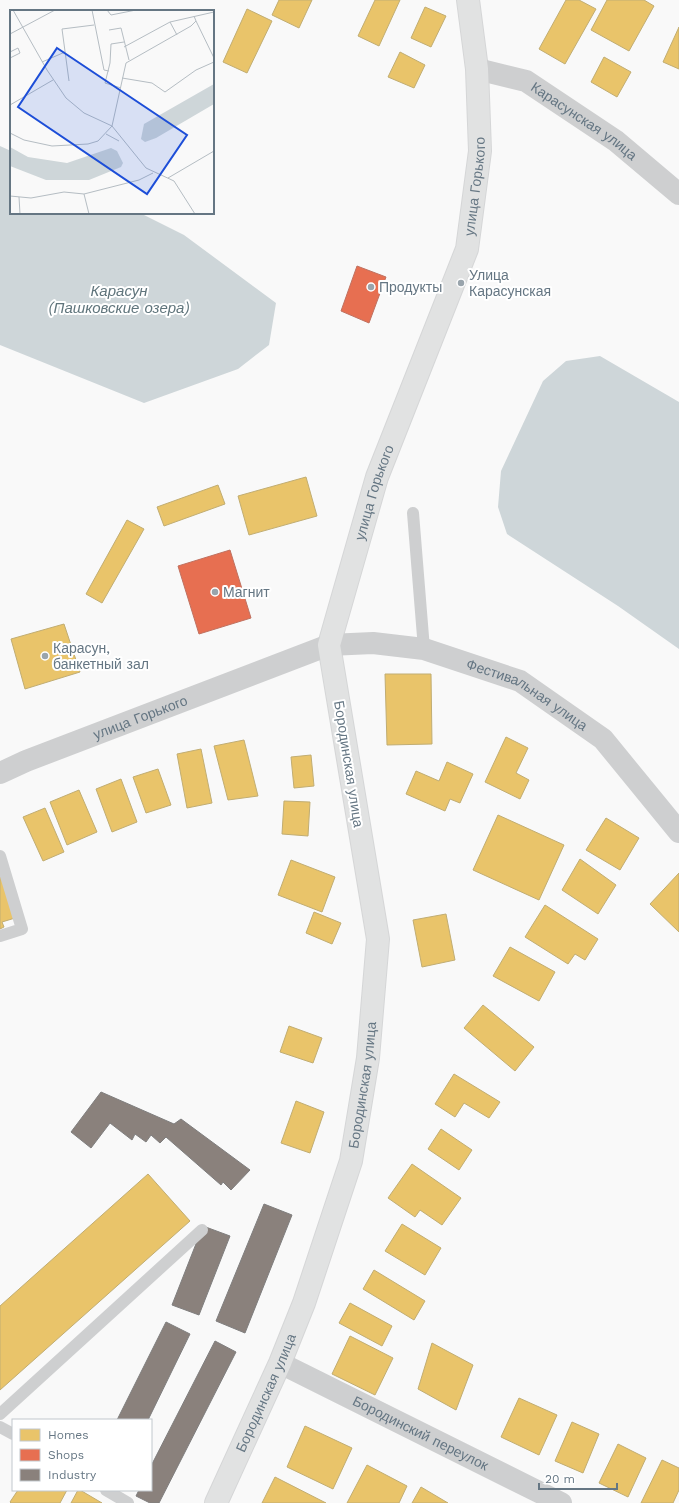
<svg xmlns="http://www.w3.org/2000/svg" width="679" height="1503" viewBox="0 0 679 1503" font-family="'Work Sans',sans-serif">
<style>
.water{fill:#ced6d9}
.homes{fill:#e9c46a;stroke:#c1ad72}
.shops{fill:#e76f51;stroke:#c07160}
.industry{fill:#8a817c;stroke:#7f7e7e}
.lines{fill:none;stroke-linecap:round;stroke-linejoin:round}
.secondary-casing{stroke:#d5d6d7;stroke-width:24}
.lane{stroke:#cecfd0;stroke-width:12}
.street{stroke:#cecfd0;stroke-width:22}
.secondary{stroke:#e1e2e2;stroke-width:22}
.poi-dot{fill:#99a4ac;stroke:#fff;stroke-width:1.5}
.labels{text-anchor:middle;stroke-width:4;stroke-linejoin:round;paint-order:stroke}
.street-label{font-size:14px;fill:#657683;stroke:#fff}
.poi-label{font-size:14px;fill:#657683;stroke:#fff;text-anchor:start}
.water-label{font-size:15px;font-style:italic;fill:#60757c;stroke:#fff}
.inset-road{fill:none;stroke:#b5bdc3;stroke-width:1}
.view{fill:#1d4ed8;fill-opacity:0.15;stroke:#1d4ed8;stroke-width:2}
.inset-edge{fill:none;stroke:#657683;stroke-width:2}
</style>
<rect width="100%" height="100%" fill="#f9f9f9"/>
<g class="water">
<polygon points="0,146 11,151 11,213 140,213 184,235 276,303 269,345 238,369 144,403 0,345"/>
<polygon points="600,356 679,402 679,649 618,606 507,534 498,507 501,471 543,381 566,361"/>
</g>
<g class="homes">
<polygon points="279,0 312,0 299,28 272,15"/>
<polygon points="375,0 400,0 379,46 358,36"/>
<polygon points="566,0 579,0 596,9 565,64 539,49"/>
<polygon points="607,0 644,0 654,6 629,51 591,30"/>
<polygon points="425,7 446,16 431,47 411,38"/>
<polygon points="247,9 272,21 247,73 223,62"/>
<polygon points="679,27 679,69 663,62"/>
<polygon points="400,52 425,65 414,88 388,77"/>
<polygon points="604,57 631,72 617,97 591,82"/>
<polygon points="306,477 317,516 249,535 238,496"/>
<polygon points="218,485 225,504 164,526 157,507"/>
<polygon points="127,520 144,529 102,603 86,594"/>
<polygon points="64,624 80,672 25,689 11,639"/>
<polygon points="385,674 431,674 432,744 387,745"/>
<polygon points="506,737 528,748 516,773 529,780 520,799 485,782"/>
<polygon points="244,740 258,796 228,800 214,746"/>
<polygon points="201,749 212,803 187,808 177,754"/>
<polygon points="311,755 314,786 294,788 291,757"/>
<polygon points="447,762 473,774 460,803 450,799 445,811 406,794 416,771 439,781"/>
<polygon points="158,769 171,805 146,813 133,777"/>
<polygon points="121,779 137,822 112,832 96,789"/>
<polygon points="79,790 97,832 67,845 50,802"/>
<polygon points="284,801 310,802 308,836 282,834"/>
<polygon points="45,808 64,852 43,861 23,817"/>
<polygon points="498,815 564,845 539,900 473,870"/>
<polygon points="606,818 639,838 620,870 586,850"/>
<polygon points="580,859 616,885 598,914 562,890"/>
<polygon points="291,860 335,877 322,912 278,895"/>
<polygon points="679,873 679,932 650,904"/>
<polygon points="0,874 15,918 2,922 4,927 0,929"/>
<polygon points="545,905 598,939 585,960 575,954 568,964 525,937"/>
<polygon points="314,912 341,923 332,944 306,933"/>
<polygon points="446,914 455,960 422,967 413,920"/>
<polygon points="510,947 555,972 539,1001 493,976"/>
<polygon points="483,1005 534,1047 515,1071 464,1028"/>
<polygon points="289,1026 322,1038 313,1063 280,1052"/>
<polygon points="454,1074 500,1102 489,1118 464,1103 455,1117 435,1104"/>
<polygon points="296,1101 324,1112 310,1153 281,1143"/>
<polygon points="441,1129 472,1150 459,1170 428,1149"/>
<polygon points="412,1164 461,1198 442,1225 420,1210 415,1217 388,1198"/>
<polygon points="148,1174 190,1221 0,1390 0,1306"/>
<polygon points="402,1224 441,1248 425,1275 385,1251"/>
<polygon points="374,1270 425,1301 414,1320 363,1289"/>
<polygon points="350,1303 392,1326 382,1346 339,1323"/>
<polygon points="350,1336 393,1358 375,1395 332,1374"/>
<polygon points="432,1343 473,1365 456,1410 418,1389"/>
<polygon points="519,1398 557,1415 539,1455 501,1437"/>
<polygon points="572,1422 599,1434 583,1473 555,1461"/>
<polygon points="305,1426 352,1448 333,1489 287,1467"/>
<polygon points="618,1444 646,1458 628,1497 599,1483"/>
<polygon points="662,1460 679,1468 679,1490 673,1503 641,1503"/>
<polygon points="367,1465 407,1486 399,1503 347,1503"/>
<polygon points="275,1477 326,1503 262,1503"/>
<polygon points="421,1487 448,1503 412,1503"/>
<polygon points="18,1490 67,1490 60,1503 11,1503 10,1502"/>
<polygon points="78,1490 80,1490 102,1503 71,1503"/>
</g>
<g class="shops">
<polygon points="357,266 386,277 369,323 341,311"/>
<polygon points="230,550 251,618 199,634 178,566"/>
</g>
<g class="industry">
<polygon points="101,1092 174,1124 181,1119 250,1170 231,1190 223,1182 221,1185 166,1137 160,1143 151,1135 146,1142 135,1134 132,1140 110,1123 91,1148 71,1132"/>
<polygon points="264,1204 292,1215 245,1333 216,1321"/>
<polygon points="203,1226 230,1236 199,1315 172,1305"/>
<polygon points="166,1322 190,1334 148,1420 117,1420"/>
<polygon points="215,1341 236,1352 159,1503 150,1503 136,1496 139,1490 151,1490 151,1466"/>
</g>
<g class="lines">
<defs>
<g id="secondary">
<path id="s4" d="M216,1503l64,-140 24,-60 47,-142 17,-103 10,-119 -49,-294 48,-168 90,-228 13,-98 -3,-82 -9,-69"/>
</g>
</defs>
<use href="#secondary" class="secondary-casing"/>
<g class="lane">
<polyline points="413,513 424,649"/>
<polyline points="0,856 22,929 0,936"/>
<polyline points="0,1414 202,1230"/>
<polyline points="0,1427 13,1434"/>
<polyline points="106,1490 128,1503"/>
</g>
<g class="street">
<path id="s1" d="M477,69l49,12 90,60 63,53"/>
<path id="s2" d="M0,773l26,-12 303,-116 44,-2 51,6 96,32 83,58 76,93"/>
<path id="s3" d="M280,1363l281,140"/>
</g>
<use href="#secondary" class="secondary"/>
</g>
<g class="poi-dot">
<circle cx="461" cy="283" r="4"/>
<circle cx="371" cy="287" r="4"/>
<circle cx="215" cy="592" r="4"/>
<circle cx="45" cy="656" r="4"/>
</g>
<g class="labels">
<g class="street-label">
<text dy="5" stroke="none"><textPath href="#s1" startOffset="121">Карасунская улица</textPath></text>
<text dy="5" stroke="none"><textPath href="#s4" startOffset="1373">улица Горького</textPath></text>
<text dy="5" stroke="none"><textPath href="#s4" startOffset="1049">улица Горького</textPath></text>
<text dy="5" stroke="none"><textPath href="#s2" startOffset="562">Фестивальная улица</textPath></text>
<text dy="5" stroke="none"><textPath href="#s2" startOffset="151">улица Горького</textPath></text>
<text transform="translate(349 764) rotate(81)" y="5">Бородинская улица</text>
<text dy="5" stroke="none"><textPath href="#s4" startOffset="445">Бородинская улица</textPath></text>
<text dy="5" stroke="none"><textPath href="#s4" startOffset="121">Бородинская улица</textPath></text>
<text dy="5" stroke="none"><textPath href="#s3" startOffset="157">Бородинский переулок</textPath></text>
</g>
<g class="poi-label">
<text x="469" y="280">Улица<tspan x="469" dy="16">Карасунская</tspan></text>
<text x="379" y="292">Продукты</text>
<text x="223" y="597">Магнит</text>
<text x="53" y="653">Карасун,<tspan x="53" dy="16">банкетный зал</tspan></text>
</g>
<g class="water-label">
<text x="119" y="296">Карасун<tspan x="119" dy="17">(Пашковские озера)</tspan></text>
</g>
</g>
<g transform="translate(10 10)">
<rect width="204" height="204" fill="#f9f9f9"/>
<path d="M204,74v20l-58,34 -11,4 -4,-3 3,-15zM0,137l18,10 39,6 44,-15 6,3 6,12 -2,4 -32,13h-43l-36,-14z" fill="#ced6d9"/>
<path class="inset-road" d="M3,0l34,60 19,28 18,15 28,13 34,42 28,13 21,33M82,0l12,60 5,1M97,0l4,5 25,-5M186,11l18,37M160,12l7,13M99,20l12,-2 8,32M0,24l45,-24M114,37l46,-25 44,-10M0,42l8,-4 2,5 -10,5M32,52l23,-10M112,68l30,5 13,9 31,-22 18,-8M59,71l-7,-52 32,-4M111,78l-16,-5 5,-20 1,-19 13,-2M0,95l43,-25M0,123l14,7 28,6 36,-2 10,-3 14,-15 14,-63 65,-37 5,-5 -2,-5M96,124l13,7M158,168l46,-27M74,184l5,20M0,186l21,2 33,-6 20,2 55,-14 14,-7M9,187l1,17"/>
<path class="view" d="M47,38l130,87 -40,59 -129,-87z"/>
<rect width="204" height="204" class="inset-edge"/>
</g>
<rect x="12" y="1419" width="140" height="72" fill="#ffffff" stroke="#c1c8cd"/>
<rect x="20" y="1429" width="20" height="12" fill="#e9c46a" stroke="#c1c8cd"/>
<text x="48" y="1439" font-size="12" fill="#657683">Homes</text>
<rect x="20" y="1449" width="20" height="12" fill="#e76f51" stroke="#c1c8cd"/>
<text x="48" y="1459" font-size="12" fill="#657683">Shops</text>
<rect x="20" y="1469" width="20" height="12" fill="#8a817c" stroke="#c1c8cd"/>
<text x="48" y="1479" font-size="12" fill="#657683">Industry</text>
<path d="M539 1483v6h78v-6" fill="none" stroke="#657683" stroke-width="2"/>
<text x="545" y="1483" font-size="12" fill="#657683" stroke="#ffffff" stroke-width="3" paint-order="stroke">20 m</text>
</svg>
